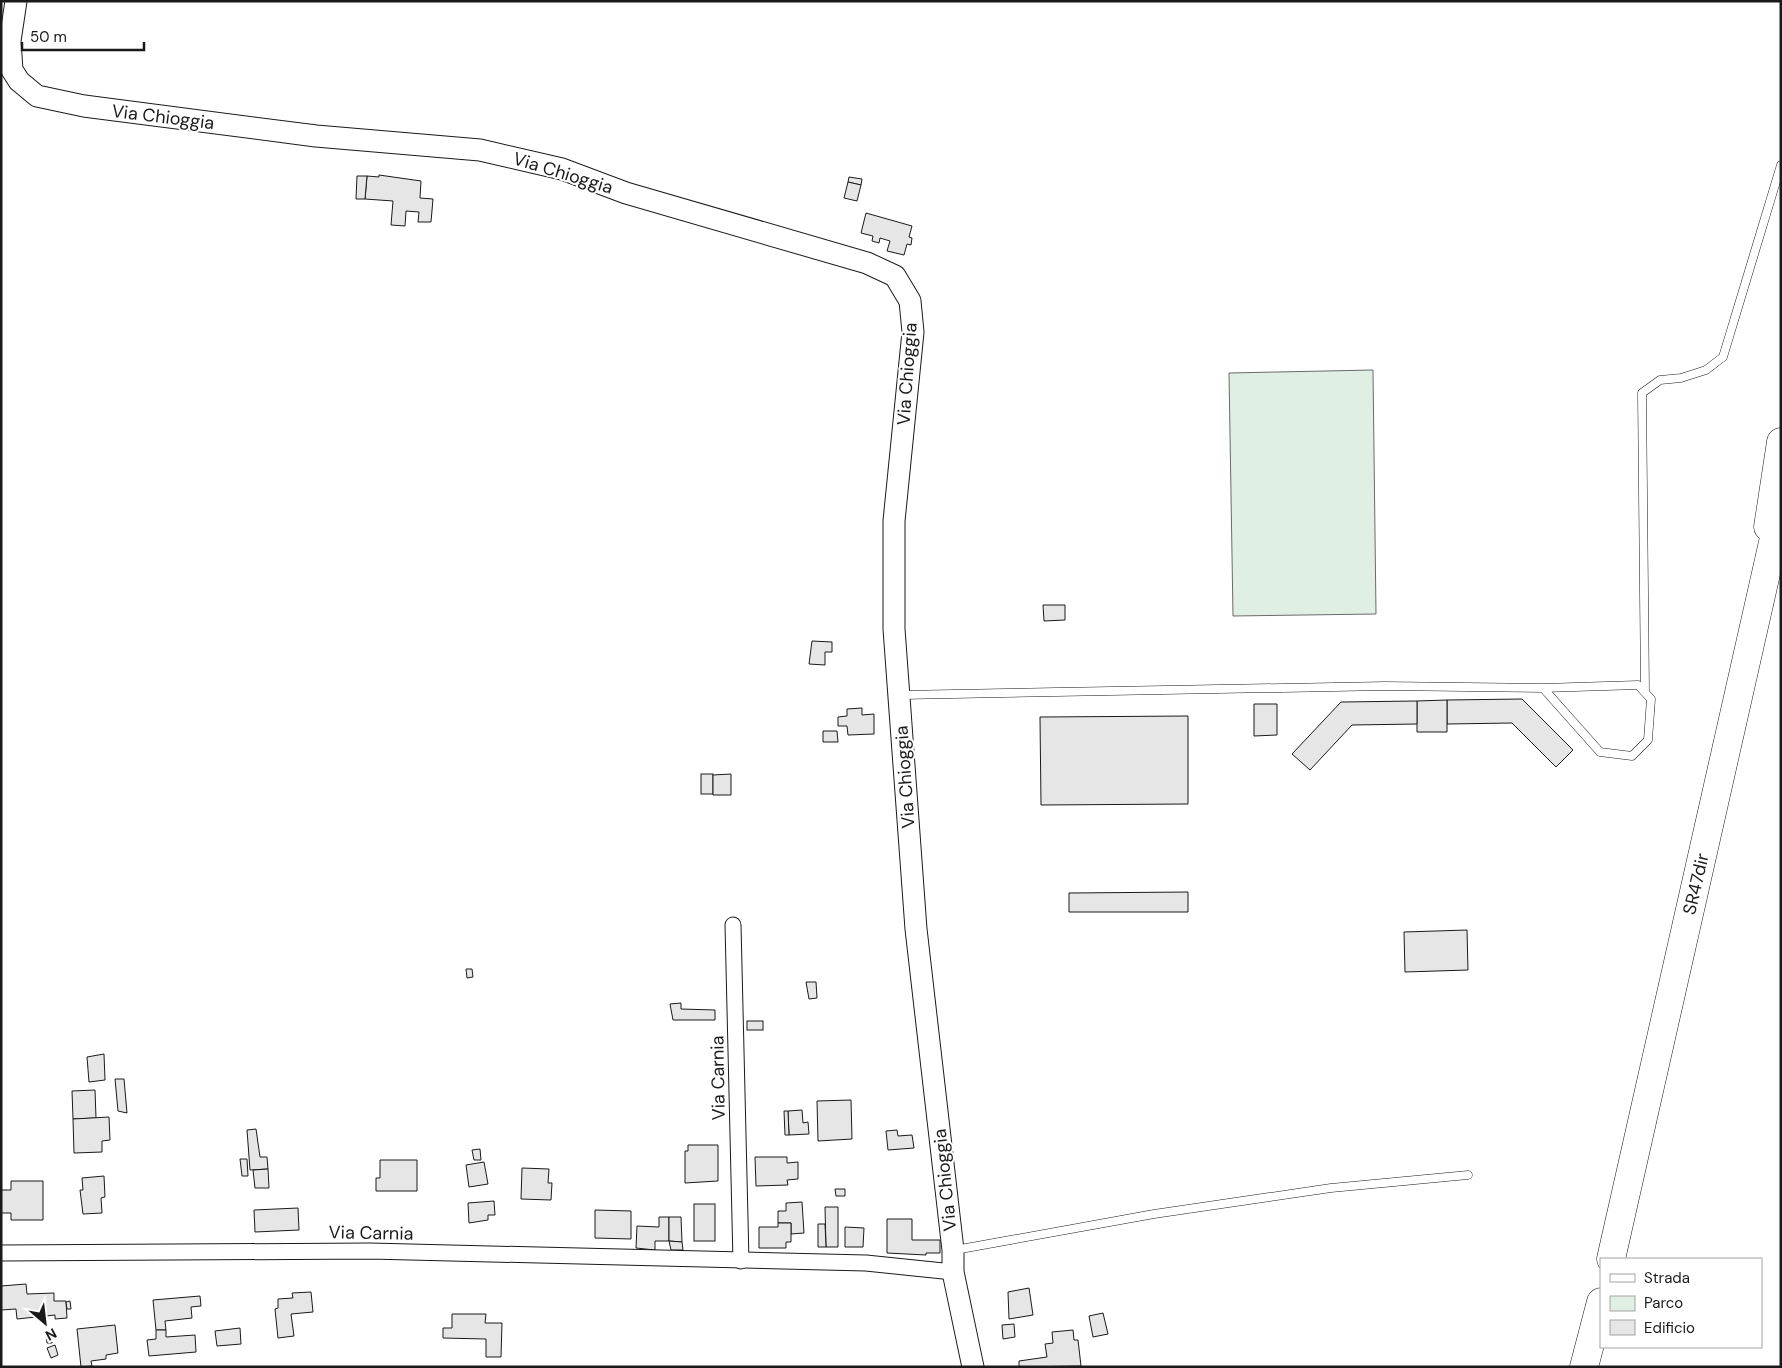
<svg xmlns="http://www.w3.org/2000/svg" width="1782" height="1368" viewBox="0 0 1782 1368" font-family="'DM Sans',sans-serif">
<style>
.green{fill:#e0efe3;stroke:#6a6a6a}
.building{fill:#e6e6e6;stroke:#1a1a1a}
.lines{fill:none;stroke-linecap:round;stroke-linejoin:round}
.lane-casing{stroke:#1a1a1a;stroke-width:9}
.street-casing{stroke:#1a1a1a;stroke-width:17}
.secondary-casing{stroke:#1a1a1a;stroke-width:23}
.highway-casing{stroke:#1a1a1a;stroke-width:29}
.lane{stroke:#fff;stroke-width:8}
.street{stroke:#fff;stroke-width:15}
.secondary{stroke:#fff;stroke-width:21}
.highway{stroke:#fff;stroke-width:28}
.labels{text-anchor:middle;stroke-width:4;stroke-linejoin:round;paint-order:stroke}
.street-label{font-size:18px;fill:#1a1a1a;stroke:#fff}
</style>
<rect width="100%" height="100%" fill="#fff"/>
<polygon class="green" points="1373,370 1376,614 1233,616 1229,373"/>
<g class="building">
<polygon points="379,175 421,181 420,198 433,199 431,222 418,222 419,212 406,211 405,226 391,225 393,201 365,199 367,176 379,177"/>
<polygon points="357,176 367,176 365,199 356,199"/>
<polygon points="849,177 862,179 861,185 848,182"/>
<polygon points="848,182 861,185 857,201 844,198"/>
<polygon points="866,213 912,226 909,237 912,238 911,245 907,244 904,255 887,251 890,241 880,238 879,243 872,241 873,236 861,233"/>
<polygon points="1043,605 1065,605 1065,620 1044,621"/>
<polygon points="812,641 832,642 832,652 825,652 825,665 809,664"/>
<polygon points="1522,699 1573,750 1556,767 1512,723 1447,724 1447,700"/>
<polygon points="1447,700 1447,732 1417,732 1417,701"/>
<polygon points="1417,701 1417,724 1352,725 1310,770 1292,754 1341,702"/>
<polygon points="1254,704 1277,704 1277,735 1254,736"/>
<polygon points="862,708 862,715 874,714 874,734 848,735 847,726 838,726 838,717 847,716 847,709"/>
<polygon points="1188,716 1188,804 1041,805 1040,717"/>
<polygon points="823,731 837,731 838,742 823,742"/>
<rect x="701" y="774" width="12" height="20"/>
<polygon points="731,774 731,795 713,795 713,775"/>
<polygon points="1188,892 1188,912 1069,912 1069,893"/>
<polygon points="1467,930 1468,970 1405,972 1404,932"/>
<polygon points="466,969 472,969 473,977 467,978"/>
<polygon points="806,982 816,982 817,998 809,999"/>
<polygon points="681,1003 681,1009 715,1010 715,1020 673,1020 670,1004"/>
<rect x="747" y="1021" width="16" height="9"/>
<polygon points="104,1054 105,1080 89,1082 87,1057"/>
<polygon points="115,1079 124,1079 127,1113 118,1111"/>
<polygon points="95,1090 96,1118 73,1119 72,1091"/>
<polygon points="851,1100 852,1139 818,1141 817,1101"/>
<polygon points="802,1110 803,1123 808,1122 809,1134 789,1135 788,1111"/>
<polygon points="784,1111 788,1111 789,1135 785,1135"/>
<polygon points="109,1117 110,1140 102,1141 102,1152 74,1153 73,1119"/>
<polygon points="256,1129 260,1157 267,1157 268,1169 250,1170 247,1130"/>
<polygon points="897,1130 898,1136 912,1135 914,1148 888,1150 886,1131"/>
<polygon points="688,1145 718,1145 718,1181 685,1183 685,1151 688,1151"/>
<polygon points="480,1149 481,1160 474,1160 472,1150"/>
<polygon points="755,1157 787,1157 787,1163 798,1162 798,1179 787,1180 788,1185 756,1186"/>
<polygon points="240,1159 247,1159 248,1176 242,1176"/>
<polygon points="380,1160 417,1160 417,1191 376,1191 376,1178 380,1178"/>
<polygon points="484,1162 488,1184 469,1187 466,1165"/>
<polygon points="522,1168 549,1169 548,1183 552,1183 551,1200 521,1199"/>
<polygon points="268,1169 269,1188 255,1188 253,1170"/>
<polygon points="104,1176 105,1197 101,1198 102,1213 83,1214 80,1190 83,1190 82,1178"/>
<polygon points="11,1181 43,1181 43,1220 11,1220 11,1213 1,1213 1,1190 11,1190"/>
<polygon points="835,1189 845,1189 845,1196 836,1196"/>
<polygon points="494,1201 495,1215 488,1215 488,1220 469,1223 468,1203"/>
<polygon points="802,1202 804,1233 791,1234 791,1223 778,1223 778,1211 786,1211 786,1203"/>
<rect x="694" y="1204" width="21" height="37"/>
<polygon points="825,1207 838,1207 838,1247 826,1247"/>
<polygon points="298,1208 299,1230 255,1232 254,1210"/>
<polygon points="595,1210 631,1211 631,1239 595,1238"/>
<polygon points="659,1217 669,1217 669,1241 655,1241 655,1250 636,1248 637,1226 659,1227"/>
<polygon points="669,1217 681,1217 682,1242 669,1241"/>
<polygon points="887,1219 912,1219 912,1240 940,1240 940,1253 926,1253 926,1255 887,1253"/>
<polygon points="778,1223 791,1223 791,1242 786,1242 786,1248 759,1248 759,1227 778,1227"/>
<polygon points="818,1224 825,1224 826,1247 818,1247"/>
<polygon points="845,1227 864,1228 863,1247 845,1247"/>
<polygon points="669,1241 682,1242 683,1250 671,1250"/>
<polygon points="26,1284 27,1294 54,1293 54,1301 66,1301 67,1318 55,1319 55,1315 17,1319 16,1309 1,1310 1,1286"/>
<polygon points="1029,1288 1033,1315 1009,1319 1008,1292"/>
<polygon points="311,1292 313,1312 291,1314 294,1336 278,1338 275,1309 278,1308 278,1299 293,1298 292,1293"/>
<polygon points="200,1296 201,1306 191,1307 192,1318 165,1321 166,1330 156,1330 153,1300"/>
<polygon points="70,1301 71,1309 67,1309 66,1302"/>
<polygon points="1103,1313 1108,1334 1093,1337 1089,1316"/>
<polygon points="452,1314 486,1314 485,1323 502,1323 501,1357 486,1357 486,1339 443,1338 443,1328 452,1328"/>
<polygon points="1014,1324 1015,1337 1003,1339 1002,1325"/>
<polygon points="115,1325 118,1353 106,1355 106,1359 91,1361 92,1366 81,1367 77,1329"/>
<polygon points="240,1328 241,1344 217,1346 215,1331"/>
<polygon points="156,1330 166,1330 166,1337 195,1335 196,1352 149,1356 147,1340 156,1339"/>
<polygon points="1073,1330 1074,1340 1078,1340 1081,1366 1019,1367 1019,1361 1047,1357 1045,1344 1053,1343 1052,1332"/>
<polygon points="46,1331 51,1331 52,1343 47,1343"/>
<polygon points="55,1345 58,1355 51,1358 47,1348"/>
</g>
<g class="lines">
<defs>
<g id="lane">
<polyline points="1645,692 1642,393 1660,380 1681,378 1706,370 1723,357 1781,165"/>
<polyline points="901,695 1385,686 1543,688 1600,752 1632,756 1648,740 1651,699 1638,685 1543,688"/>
<polyline points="955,1250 1154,1214 1331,1188 1468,1175"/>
</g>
<g id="street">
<polyline points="733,925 741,1261"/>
<polyline points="1,1253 370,1251 866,1263 953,1272"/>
</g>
<polyline id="secondary" points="16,1 10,41 12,70 19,81 37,96 84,106 316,136 480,150 562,169 626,193 867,263 895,276 910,301 913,332 894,521 894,629 916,929 953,1250 953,1272 973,1367"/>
<g id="highway">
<polyline points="1768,527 1781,442"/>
<polyline points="1611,1259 1781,507"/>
<polyline points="1584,1367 1601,1302"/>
</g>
</defs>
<use href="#lane" class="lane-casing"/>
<use href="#street" class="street-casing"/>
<use href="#secondary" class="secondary-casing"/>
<use href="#highway" class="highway-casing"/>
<use href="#lane" class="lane"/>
<use href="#street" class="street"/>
<use href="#secondary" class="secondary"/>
<use href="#highway" class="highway"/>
</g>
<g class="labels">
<g class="street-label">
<text transform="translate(163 117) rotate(7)" y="6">Via Chioggia</text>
<text transform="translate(563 173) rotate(17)" y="6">Via Chioggia</text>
<text transform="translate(907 374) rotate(-86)" y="6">Via Chioggia</text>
<text transform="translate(905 777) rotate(-94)" y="6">Via Chioggia</text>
<text transform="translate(1696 884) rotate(-77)" y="6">SR47dir</text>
<text transform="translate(718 1078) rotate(-91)" y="6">Via Carnia</text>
<text transform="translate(945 1180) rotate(-96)" y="6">Via Chioggia</text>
<text transform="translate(371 1233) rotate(1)" y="6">Via Carnia</text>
</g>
</g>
<rect width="1782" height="1368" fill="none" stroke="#1a1a1a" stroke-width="5"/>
<rect x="1600" y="1258" width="162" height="90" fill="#ffffff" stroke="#a3a3a3"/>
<rect x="1610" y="1274" width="25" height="8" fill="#ffffff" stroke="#a3a3a3"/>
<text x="1644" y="1283" font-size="15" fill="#1a1a1a">Strada</text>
<rect x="1610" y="1296" width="25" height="15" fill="#e0efe3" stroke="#a3a3a3"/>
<text x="1644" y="1308" font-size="15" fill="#1a1a1a">Parco</text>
<rect x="1610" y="1320" width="25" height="15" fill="#e6e6e6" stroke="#a3a3a3"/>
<text x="1644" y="1333" font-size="15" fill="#1a1a1a">Edificio</text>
<g transform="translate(45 1323) rotate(152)" stroke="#ffffff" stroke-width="4" paint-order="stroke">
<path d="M0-4L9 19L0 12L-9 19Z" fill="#1a1a1a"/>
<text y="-8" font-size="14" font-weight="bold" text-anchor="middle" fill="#1a1a1a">N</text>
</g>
<path d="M22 42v8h122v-8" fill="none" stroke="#1a1a1a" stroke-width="2.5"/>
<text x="30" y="42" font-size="15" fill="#1a1a1a" stroke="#ffffff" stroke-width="4" paint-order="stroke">50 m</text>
</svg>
